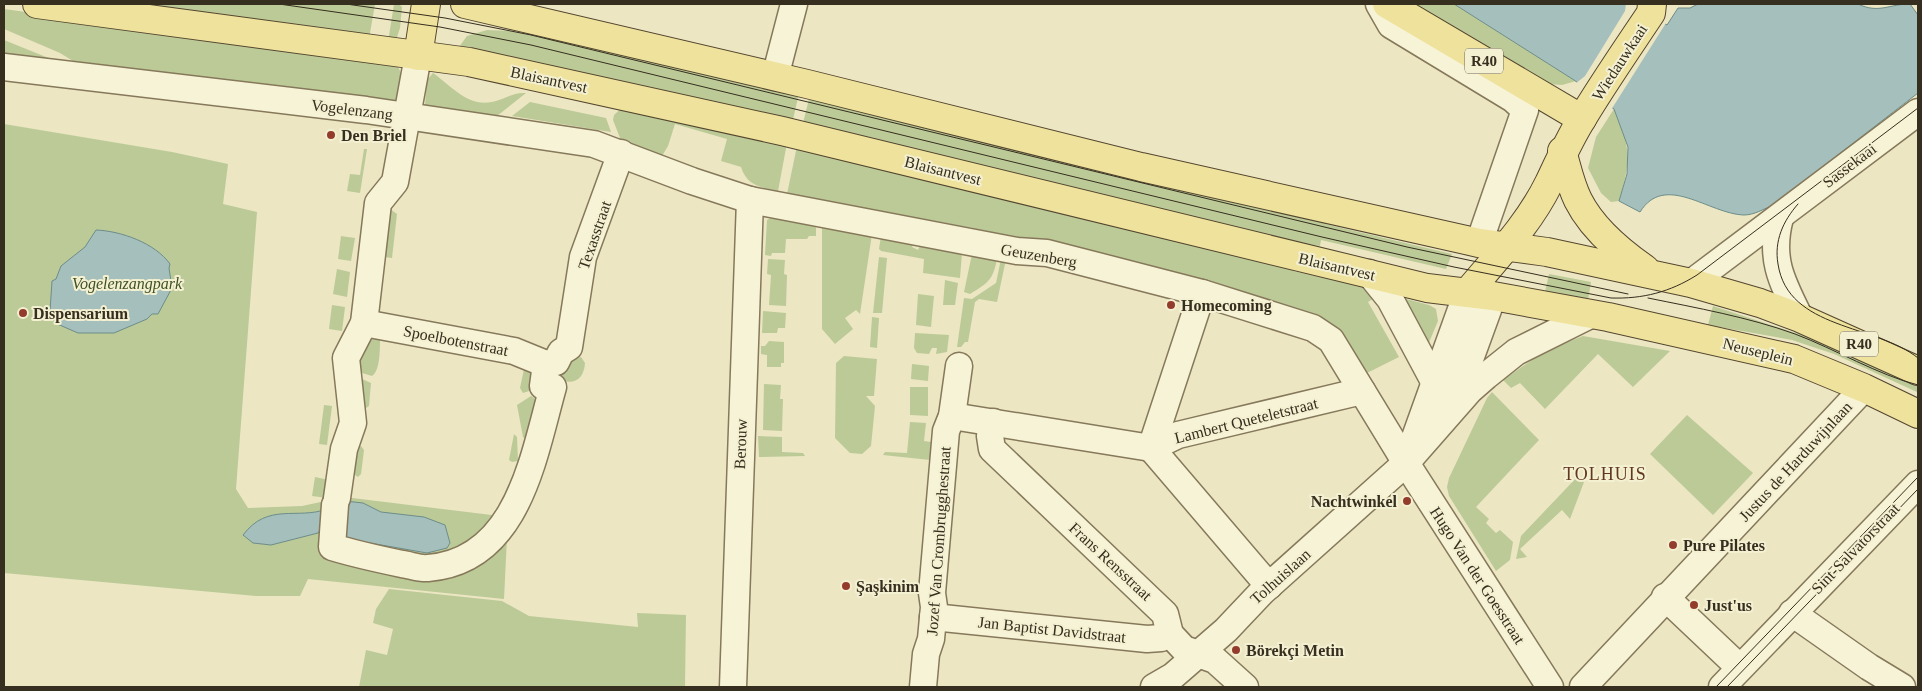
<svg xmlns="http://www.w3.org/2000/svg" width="1922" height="691" viewBox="0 0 1922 691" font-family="Georgia,serif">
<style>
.green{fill:#bcca97}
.water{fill:#a5bfbc;stroke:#6c8d8a}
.pier{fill:#ece6c3}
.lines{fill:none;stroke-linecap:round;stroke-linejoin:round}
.minor-casing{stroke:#86785a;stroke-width:29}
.major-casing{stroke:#54462f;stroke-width:30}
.minor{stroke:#f7f3d6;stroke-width:26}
.major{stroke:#efe29c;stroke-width:28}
.tram{stroke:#362e1e;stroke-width:1}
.poi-dot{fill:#933c2c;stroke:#f4f0d2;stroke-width:2}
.labels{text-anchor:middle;stroke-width:4;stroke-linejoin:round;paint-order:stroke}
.shield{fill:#f4f0d2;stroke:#6f6854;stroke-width:1}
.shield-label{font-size:15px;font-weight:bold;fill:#362e1e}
.street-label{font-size:16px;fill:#362e1e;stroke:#f4f0d2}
.poi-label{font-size:16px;font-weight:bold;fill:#362e1e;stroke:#f4f0d2;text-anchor:start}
.park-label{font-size:16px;font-style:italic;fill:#405225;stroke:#f4f0d2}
.neighbourhood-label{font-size:18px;letter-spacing:1px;fill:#61371f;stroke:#f4f0d2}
</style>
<rect width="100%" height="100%" fill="#ece6c3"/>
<g class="green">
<polygon points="108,4 375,4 369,39"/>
<polygon points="394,4 399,4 402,7 400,28 396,40 388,42"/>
<polygon points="1413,4 1454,4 1576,81 1562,85 1548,84"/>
<path d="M4,9l386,53c18,6 9,25 7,39l-3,2 -308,-34 -26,-16 -56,-24z"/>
<polygon points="487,30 511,31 563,41 799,93 792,124 459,47 467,36"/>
<polygon points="4,40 56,61 4,63"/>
<path d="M433,73c20,14 36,36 63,28 11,-3 18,-9 30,-8l-29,23 -72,-11 2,-25z"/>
<polygon points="810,95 1326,220 1325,224 1452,254 1446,269 1321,240 1320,246 1274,239 802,127"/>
<polygon points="530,102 606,118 611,132 512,116"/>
<path d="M625,105l162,38 -9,48c-18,-4 -31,-5 -37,-24l-20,-6 6,-22 -52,-15 -7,22 -6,10 -42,-18 -7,-18 1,-5z"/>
<path d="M1614,109c17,38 17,52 5,92l-8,1 -10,-9 -13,-25 8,-31z"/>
<polygon points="4,124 172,152 228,164 223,204 257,212 236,489 248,508 302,506 344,497 508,517 504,599 308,579 300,596 257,596 4,573"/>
<polygon points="797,146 1288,264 1293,271 1373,289 1379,295 1368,302 1399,357 1365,374 1338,335 985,236 973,228 787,194"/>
<polygon points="364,149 367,149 360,193 347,191 350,174 360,175"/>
<polygon points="386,206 397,214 392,258 376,256"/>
<polygon points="778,214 816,223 816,236 809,236 807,239 786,239 785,253 772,253 771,256 765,255 767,220"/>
<polygon points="822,224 872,234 860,314 856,310 845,318 853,329 835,344 822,329"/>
<polygon points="341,236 355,238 351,261 338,259"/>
<polygon points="881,236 914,242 912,247 918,250 920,245 962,253 960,278 923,273 924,259 881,251 879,249"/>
<path d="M972,254l25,5c-4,21 -9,24 -27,35l-6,-2z"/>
<polygon points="879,257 887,258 882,313 873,313"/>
<polygon points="768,259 785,260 784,274 787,275 786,306 769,305 771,275 767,274"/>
<polygon points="1001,259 1006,259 997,302 979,299 975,302 968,342 965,342 961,347 957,347 964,298 972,299 996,283"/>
<polygon points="337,269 350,272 347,297 333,294"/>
<polygon points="1549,274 1591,282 1588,300 1545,292"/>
<polygon points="945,280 958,283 955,305 943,305"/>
<polygon points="918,294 934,296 931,327 916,325"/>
<polygon points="1395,296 1429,305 1436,309 1438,321 1425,352"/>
<polygon points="332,305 345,307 342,331 329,329"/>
<polygon points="1713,306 1838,347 1918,384 1917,392 1834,354 1792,340 1708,325"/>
<polygon points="763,311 786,313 785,328 778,328 777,333 762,333"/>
<polygon points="872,317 879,318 877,348 870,347"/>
<polygon points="915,333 949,335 947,352 936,354 937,348 932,348 929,354 917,353 914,348"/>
<polygon points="1583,336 1670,351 1633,387 1598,354 1545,409 1520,383 1511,388 1503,380 1545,351"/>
<path d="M377,338l3,2c0,9 0,31 -8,36l-13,-4c-2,-15 0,-30 18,-34z"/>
<polygon points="769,341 784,342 784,363 781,363 781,367 767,367 767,355 761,354 761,346 765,346"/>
<polygon points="844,356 877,359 874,396 866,396 875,406 871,446 862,454 850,453 835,438 836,363"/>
<path d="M581,357l4,6c-1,18 -14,24 -29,14 6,-9 14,-19 25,-20z"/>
<polygon points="912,364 929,366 928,381 911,379"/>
<polygon points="526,367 537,375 535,389 523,393 520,388 524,369"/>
<polygon points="362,379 371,383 369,406 366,408 363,407 357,381"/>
<polygon points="764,384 781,385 780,399 783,399 782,431 763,430"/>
<polygon points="910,387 928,387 928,416 910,415"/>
<polygon points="1492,392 1539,440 1476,507 1489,519 1486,523 1496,533 1500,530 1513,542 1510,560 1496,571 1449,496 1447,487 1449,478 1487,398"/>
<polygon points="531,396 538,401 527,440 523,437 517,405"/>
<polygon points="324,405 332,406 327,445 319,444"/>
<polygon points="1687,415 1753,473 1713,515 1650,454"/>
<polygon points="910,422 926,423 924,441 931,442 930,460 883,455 885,452 907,453"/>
<polygon points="514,434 517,437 518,461 512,462 509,460"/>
<polygon points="758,436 782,437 782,452 803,453 805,456 759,457"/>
<polygon points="361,446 364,450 361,474 358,477 349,471 357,448"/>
<polygon points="1578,476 1584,482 1570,519 1562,510 1520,549 1527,557 1516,559 1521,536"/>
<polygon points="315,477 329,480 327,498 312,496"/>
<polygon points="389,589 502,601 529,616 638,627 637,613 686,615 685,687 359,687 366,650 387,655 393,629 373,623 376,609"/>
</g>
<g class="water">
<path d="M1454,4h178l35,21 11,-17h12l8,-4h160c21,10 31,0 52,0l8,11v78l-145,112c-9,4 -19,10 -29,10 -35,-1 -79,-43 -104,-3l-21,-11 8,-27 1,-27 -14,-38 -40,-29z"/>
<path d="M96,230c25,1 59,13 74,34l-1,4 3,20 -14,26h-6l-5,5 -33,14h-36l-23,-10 -5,-12 2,-30 4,-2 5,-13 24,-19z"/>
<path d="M345,501l18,2 18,9 43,5 21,8 5,18 -3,5 -20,5 -57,-10 -8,3 -39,-19 -5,6 -47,12 -18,-2 -10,-8c25,-33 54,-15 84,-26 6,-2 12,-6 18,-8z"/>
</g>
<polygon class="pier" points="1626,4 1636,4 1666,23 1611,110 1575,84 1585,76 1625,11"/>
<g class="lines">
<defs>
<g id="minor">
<polyline points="1379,4 1391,25 1513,99 1525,110 1479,243"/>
<polyline points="4,67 366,110 594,144 692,181 750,200 1017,251 1047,253 1202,293 1313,328 1331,340 1406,463 1550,687"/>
<polyline points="775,77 794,4"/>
<path d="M1780,218c-11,41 2,64 20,100"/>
<polyline points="1369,273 1390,299 1436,385"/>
<polyline points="1691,283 1918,112"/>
<polyline points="1202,293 1151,448 1269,586"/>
<polyline points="364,323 514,351 546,364"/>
<polyline points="546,364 556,362 561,352 569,347 583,257 621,153"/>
<polyline points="1454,403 1493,296"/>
<polyline points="952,416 1151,448 1178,435 1362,391"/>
<polyline points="993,422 990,436 992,449 1165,614 1170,634 1184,649 1215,660 1245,687"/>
<polyline points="1412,446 1467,293"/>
<polyline points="337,498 344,449 353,423 346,358 364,323 378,203 395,182 418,56"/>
<path d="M335,505l-3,42c23,7 46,12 70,17 8,1 18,5 26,4 90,-7 105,-110 125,-181l-10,-1 3,-22"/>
<polyline points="1665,597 1739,667"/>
<polyline points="1792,613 1869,667 1902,687"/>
<polyline points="933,617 1147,639 1161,638 1170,634"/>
<polyline points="733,687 750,200"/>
<polyline points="923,687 926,654 931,639 934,607 932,593 946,431 952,416 959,366"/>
<polyline points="1154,687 1173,676 1226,630 1262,592 1406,463 1470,390 1486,376 1516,352 1590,315"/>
<polyline points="1583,687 1864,388"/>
<polyline points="1722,687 1918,484"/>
</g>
<g id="major">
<polyline points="37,4 469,62 782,131 1427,288 1493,296 1608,317 1794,359 1864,388 1918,414"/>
<polyline points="465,4 807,84 1141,167 1479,243 1547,252 1691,283 1760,303 1800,318 1918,371"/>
<polyline points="1387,4 1582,119"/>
<polyline points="418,56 426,4"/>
<path d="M1562,151c5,17 8,33 16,49 14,28 41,51 67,69"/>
<path d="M1467,293c29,-35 62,-69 82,-110 10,-21 19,-41 31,-61 22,-37 47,-73 71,-109l1,-9"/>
</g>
</defs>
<use href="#minor" class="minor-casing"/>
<use href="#major" class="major-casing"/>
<use href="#minor" class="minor"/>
<use href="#major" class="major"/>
<g class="tram">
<path d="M279,4l161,23 91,18 791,192 132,30 157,31c32,1 59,-6 86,-23l221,-167"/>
<polyline points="346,4 445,18 531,35 1407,247 1628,294"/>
<path d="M1798,204c-15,17 -24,37 -20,60 10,66 98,60 140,94"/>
<path d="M1648,298c49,10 100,19 147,36 40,15 83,41 123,51"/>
<polyline points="1716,687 1918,477"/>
<polyline points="1727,687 1918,489"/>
</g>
</g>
<g class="poi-dot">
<circle cx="331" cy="135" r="5"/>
<circle cx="1171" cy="305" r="5"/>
<circle cx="23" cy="313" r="5"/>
<circle cx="1407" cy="501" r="5"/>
<circle cx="1673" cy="545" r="5"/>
<circle cx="846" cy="586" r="5"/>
<circle cx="1694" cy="605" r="5"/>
<circle cx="1236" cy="650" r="5"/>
</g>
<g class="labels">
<g class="shield">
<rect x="1465" y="48.5" width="38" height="25" rx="4"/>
<rect x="1840" y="331.5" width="38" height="25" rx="4"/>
</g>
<g class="shield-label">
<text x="1484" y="66">R40</text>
<text x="1859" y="349">R40</text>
</g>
<g class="street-label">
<text transform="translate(1619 62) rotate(-57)" y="6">Wiedauwkaai</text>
<text transform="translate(549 79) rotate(12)" y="6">Blaisantvest</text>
<text transform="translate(352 109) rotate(7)" y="6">Vogelenzang</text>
<text transform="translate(1849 165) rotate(-37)" y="6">Sassekaai</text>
<text transform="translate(943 170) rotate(14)" y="6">Blaisantvest</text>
<text transform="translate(594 235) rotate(-71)" y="6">Texasstraat</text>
<text transform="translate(1039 255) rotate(10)" y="6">Geuzenberg</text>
<text transform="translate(1337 266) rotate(13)" y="6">Blaisantvest</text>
<text transform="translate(456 340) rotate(11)" y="6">Spoelbotenstraat</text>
<text transform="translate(1758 351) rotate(14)" y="6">Neuseplein</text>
<text transform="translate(1246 420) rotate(-14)" y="6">Lambert Queteletstraat</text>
<text transform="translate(740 444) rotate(-88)" y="6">Berouw</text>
<text transform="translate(1795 461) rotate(-47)" y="6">Justus de Harduwijnlaan</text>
<text transform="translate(938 541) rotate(-86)" y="6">Jozef Van Crombrugghestraat</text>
<text transform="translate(1855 548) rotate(-46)" y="6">Sint-Salvatorstraat</text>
<text transform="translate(1111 561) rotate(43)" y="6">Frans Rensstraat</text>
<text transform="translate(1478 575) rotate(57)" y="6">Hugo Van der Goesstraat</text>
<text transform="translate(1280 576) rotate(-42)" y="6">Tolhuislaan</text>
<text transform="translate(1052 629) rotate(6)" y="6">Jan Baptist Davidstraat</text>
</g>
<g class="poi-label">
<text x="341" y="141">Den Briel</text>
<text x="1181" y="311">Homecoming</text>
<text x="33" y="319">Dispensarium</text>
<text x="1397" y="507" text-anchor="end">Nachtwinkel</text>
<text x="1683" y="551">Pure Pilates</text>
<text x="856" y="592">Şaşkinim</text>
<text x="1704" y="611">Just'us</text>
<text x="1246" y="656">Börekçi Metin</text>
</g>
<g class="park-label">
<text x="127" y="289">Vogelenzangpark</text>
</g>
<g class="neighbourhood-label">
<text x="1605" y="480">TOLHUIS</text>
</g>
</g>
<rect width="1922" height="691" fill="none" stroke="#362e1e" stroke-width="10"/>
</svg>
